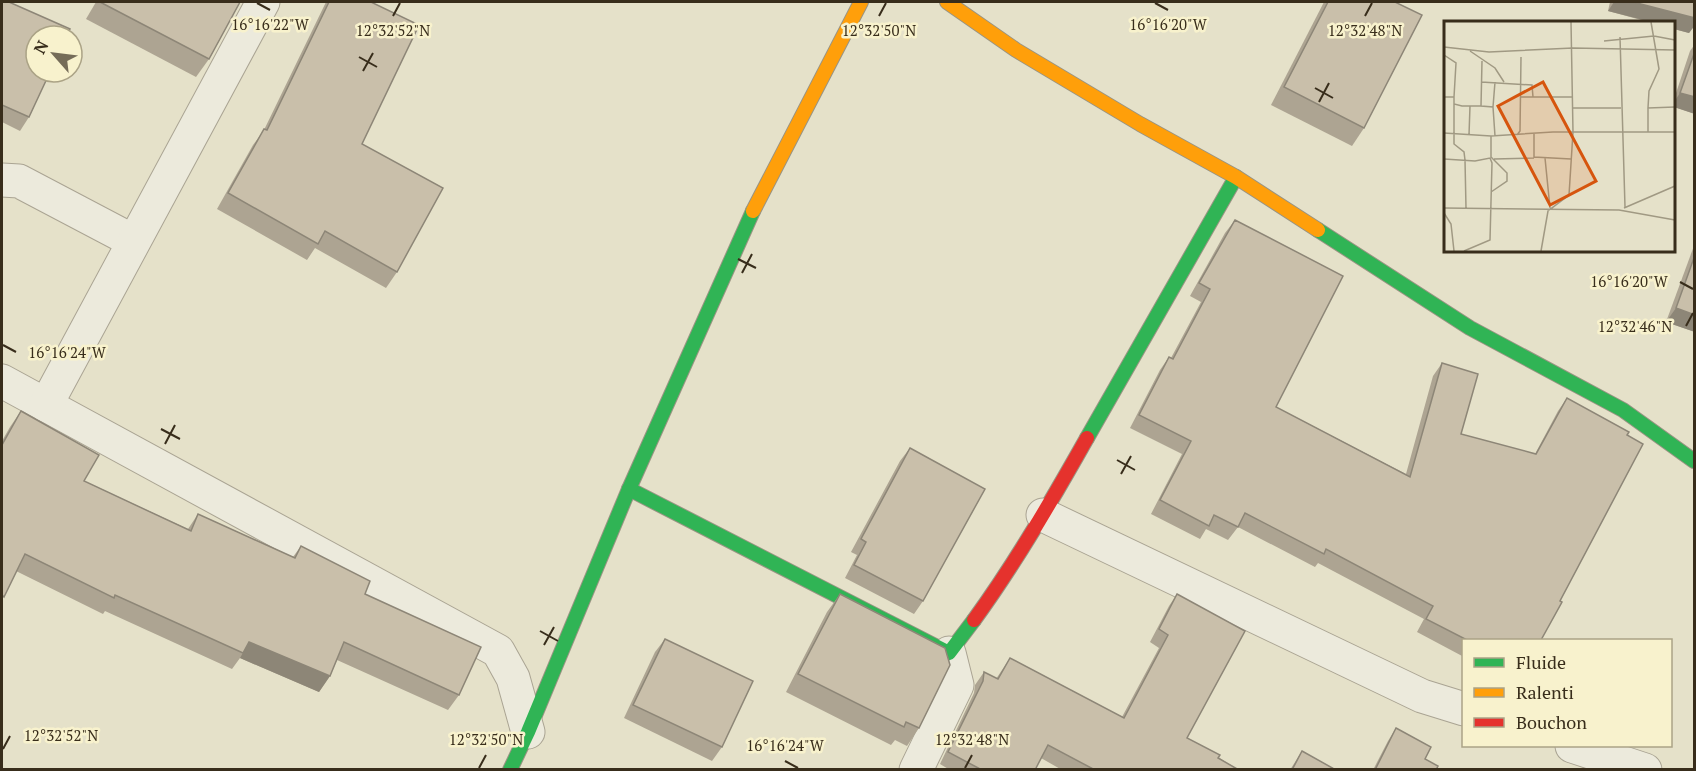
<svg xmlns="http://www.w3.org/2000/svg" width="1696" height="771" viewBox="0 0 1696 771" font-family="'PT Serif',serif">
<style>
.lines{fill:none;stroke-linecap:round;stroke-linejoin:round}
.street-casing{stroke:#aaa493;stroke-width:35}
.fast-casing{stroke:#999483;stroke-width:16}
.slow-casing{stroke:#999483;stroke-width:16}
.jam-casing{stroke:#999483;stroke-width:16}
.street{stroke:#eceadc;stroke-width:33}
.fast{stroke:#30b455;stroke-width:14}
.slow{stroke:#ff9f0a;stroke-width:14}
.jam{stroke:#e5322d;stroke-width:14}
.wall{fill:#ada492}
.shaded-wall{fill:#8d8677}
.building{fill:#c9bfaa;stroke:#8d8677;stroke-width:1.5}
.ticks{fill:none;stroke:#382d1b;stroke-width:2}
.inset-road{fill:none;stroke:#a09983;stroke-width:1.5}
.view{fill:#d6550e;fill-opacity:0.15;stroke:#d6550e;stroke-width:3}
.inset-edge{fill:none;stroke:#382d1b;stroke-width:3}
.ticks-label{font-size:15px;text-anchor:middle;fill:#382d1b;stroke:#f8f2cd;stroke-width:5;stroke-linejoin:round;paint-order:stroke}
</style>
<rect width="100%" height="100%" fill="#e5e1c9"/>
<g class="lines">
<defs>
<g id="street">
<polyline points="2,180 19,181 133,241"/>
<polyline points="2,381 498,651 513,678 528,732"/>
<polyline points="46,405 263,2"/>
<polyline points="1043,515 1422,696 1464,709"/>
<polyline points="1572,746 1645,770"/>
<polyline points="916,770 957,685 949,653"/>
</g>
<g id="fast">
<polyline points="1318,230 1470,328 1623,410 1694,461"/>
<polyline points="1087,438 1236,177"/>
<polyline points="629,489 949,653 974,620"/>
<polyline points="510,770 528,732 629,489 753,211"/>
</g>
<g id="slow">
<polyline points="947,2 1016,50 1140,124 1236,177 1318,230"/>
<polyline points="753,211 861,2"/>
</g>
<path id="jam" d="M974,620c42,-58 78,-120 113,-182"/>
</defs>
<use href="#street" class="street-casing"/>
<use href="#fast" class="fast-casing"/>
<use href="#slow" class="slow-casing"/>
<use href="#jam" class="jam-casing"/>
<use href="#street" class="street"/>
<use href="#fast" class="fast"/>
<use href="#slow" class="slow"/>
<use href="#jam" class="jam"/>
</g>
<g class="wall">
<polygon points="2,2 29,117 20,131 2,122"/>
<polygon points="96,2 240,2 209,59 196,77 86,19"/>
<polygon points="326,2 371,2 362,144 397,272 386,288 315,248 307,260 217,209 253,145 264,130"/>
<polygon points="1324,2 1395,2 1364,128 1352,146 1271,105"/>
<polygon points="1610,2 1695,2 1695,25 1689,33 1608,11"/>
<polygon points="1695,44 1695,114 1674,107 1674,99 1690,51"/>
<polygon points="1235,220 1276,407 1406,474 1433,376 1442,363 1461,434 1535,454 1558,411 1567,398 1560,601 1541,640 1464,640 1464,657 1417,632 1424,619 1318,563 1315,567 1238,527 1228,540 1206,529 1200,539 1151,514 1182,454 1130,428 1160,370 1169,357 1171,358 1201,302 1190,296 1225,233"/>
<polygon points="1695,243 1695,332 1666,322"/>
<polygon points="21,411 84,481 188,529 198,514 293,557 301,546 365,594 459,695 448,710 337,660 330,676 319,692 240,658 232,669 105,611 103,614 16,571 2,600 2,441 10,427"/>
<polygon points="910,448 923,601 914,614 845,578 857,555 851,552 900,461"/>
<polygon points="840,594 919,728 907,746 895,740 891,745 786,692 827,612"/>
<polygon points="1177,594 1187,738 1239,770 1062,770 1041,758 1035,770 950,770 940,764 974,693 975,685 984,672 996,679 1010,658 1122,717 1159,648 1150,642 1169,606"/>
<polygon points="665,639 722,747 712,761 624,718 655,652"/>
<polygon points="1396,728 1425,759 1436,770 1373,770 1388,741"/>
<polygon points="1302,751 1336,770 1290,770"/>
</g>
<g class="shaded-wall">
<polygon points="1614,2 1633,2 1695,18 1695,25 1689,33 1674,29 1674,22 1651,22 1608,11"/>
<polygon points="1680,93 1695,97 1695,114 1674,107 1674,102"/>
<polygon points="1676,308 1695,315 1695,332 1666,322"/>
<polygon points="249,642 330,676 319,692 240,658"/>
</g>
<g class="building">
<polygon points="2,2 9,2 70,29 67,36 36,36 36,72 50,72 29,117 2,105"/>
<polygon points="100,2 240,2 209,59"/>
<polygon points="329,2 371,2 419,25 362,144 443,188 397,272 325,231 318,244 228,193 264,129 267,130"/>
<polygon points="1328,2 1395,2 1422,15 1364,128 1284,87"/>
<polygon points="1633,2 1695,2 1695,18"/>
<polygon points="1695,51 1695,97 1680,93"/>
<polygon points="1235,220 1343,276 1276,407 1410,477 1442,363 1478,374 1461,434 1536,454 1567,398 1629,432 1627,435 1643,444 1560,601 1562,602 1541,640 1467,640 1426,619 1433,606 1326,549 1324,554 1245,513 1238,527 1214,515 1209,526 1160,500 1191,441 1139,415 1169,357 1173,359 1210,289 1199,283"/>
<polygon points="1695,255 1695,315 1676,308"/>
<polygon points="21,411 99,455 84,481 191,531 198,514 295,558 301,546 370,581 365,594 481,647 459,695 344,642 330,676 249,642 243,653 115,595 114,598 25,554 4,597 2,595 2,445"/>
<polygon points="910,448 985,489 923,601 854,565 866,542 861,539"/>
<polygon points="840,594 945,648 950,665 919,728 906,722 904,727 798,674"/>
<polygon points="1177,594 1245,631 1187,738 1220,755 1218,758 1239,770 1095,770 1048,745 1035,770 982,770 948,752 983,681 984,672 998,679 1010,658 1124,718 1168,635 1159,629"/>
<polygon points="665,639 753,681 722,747 633,705"/>
<polygon points="1396,728 1431,747 1425,759 1438,766 1436,770 1375,770"/>
<polygon points="1302,751 1336,770 1292,770"/>
</g>
<path class="ticks" d="M257,3l13,7M1155,3l13,7M393,16l7,-13M879,16l7,-13M1365,16l7,-13M359,57l18,10M363,71l10,-18M1315,88l18,10M1319,102l10,-19M738,259l18,9M742,273l10,-19M1680,282l13,7M1686,326l7,-13M3,345l13,7M161,429l19,10M165,444l10,-19M1117,460l18,10M1121,474l10,-18M540,631l18,10M544,645l10,-18M3,749l7,-13M785,761l13,7M479,768l7,-13M965,768l7,-13"/>
<g transform="translate(1444 21)">
<rect width="231" height="231" fill="#e5e1c9"/>
<path class="inset-road" d="M207,1l8,47 -10,22 -1,17 27,-1M176,16l5,170M160,20l50,-5 21,4M0,26l45,5 84,-4 102,2M26,30l25,17 9,14M0,34l12,8 -2,34M38,40l-1,45 12,1 2,29M37,61l51,3 1,12M0,76h10v7l8,2h19M77,76h52M10,83v40l10,8 1,8 1,48M49,86l2,-25M129,87h48M204,87v24M0,112l47,3 62,-4h122M90,113v23l37,2M25,114l1,-29M73,114l3,-4 1,-74M47,115v21l16,16v8l-16,11M101,137l5,50M0,138l31,2 15,-3 2,5 -2,77 -26,11M50,138l40,-1M0,187l175,2 56,10M180,187l51,-22M0,192l7,11 3,27M97,230l7,-40 21,-16 4,-63 -2,-110"/>
<path class="view" d="M99,61l53,99 -46,24 -52,-99z"/>
<rect width="231" height="231" class="inset-edge"/>
</g>
<g class="ticks-label">
<text x="270" y="30">16°16'22"W</text>
<text x="1168" y="30">16°16'20"W</text>
<text x="1365" y="36">12°32'48"N</text>
<text x="393" y="36">12°32'52"N</text>
<text x="879" y="36">12°32'50"N</text>
<text x="1629" y="287">16°16'20"W</text>
<text x="1635" y="332">12°32'46"N</text>
<text x="67" y="358">16°16'24"W</text>
<text x="61" y="741">12°32'52"N</text>
<text x="486" y="745">12°32'50"N</text>
<text x="972" y="745">12°32'48"N</text>
<text x="785" y="751">16°16'24"W</text>
</g>
<rect width="1696" height="771" fill="none" stroke="#382d1b" stroke-width="6"/>
<rect x="1462" y="639" width="210" height="108" fill="#f8f2cd" stroke="#aba386" stroke-width="1.5"/>
<rect x="1474" y="658" width="30" height="9" fill="#30b455" stroke="#aba386" stroke-width="1.5"/>
<text x="1516" y="669" font-size="18" fill="#382d1b">Fluide</text>
<rect x="1474" y="688" width="30" height="9" fill="#ff9f0a" stroke="#aba386" stroke-width="1.5"/>
<text x="1516" y="699" font-size="18" fill="#382d1b">Ralenti</text>
<rect x="1474" y="718" width="30" height="9" fill="#e5322d" stroke="#aba386" stroke-width="1.5"/>
<text x="1516" y="729" font-size="18" fill="#382d1b">Bouchon</text>
<g transform="translate(54 54) rotate(298)"><circle r="28" fill="#f8f2cd" stroke="#aba386" stroke-width="1.5"/>
<path d="M0-4.5L10 22L0 15L-10 22Z" fill="#756c58"/>
<text y="-9" font-size="16" font-weight="bold" text-anchor="middle" fill="#382d1b">N</text>
</g>
</svg>
